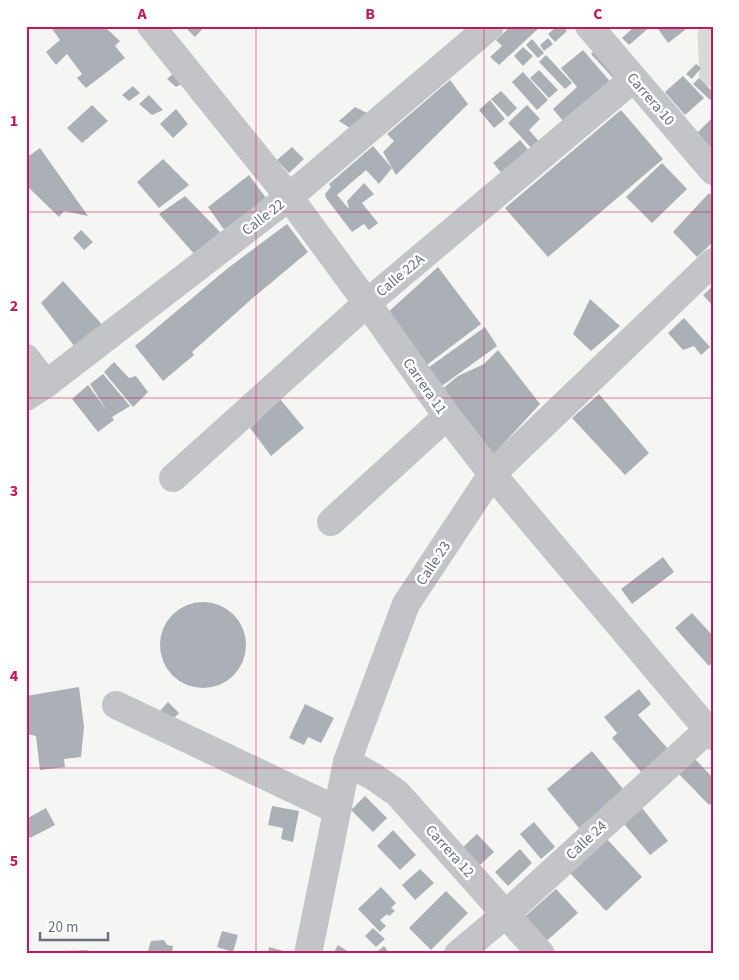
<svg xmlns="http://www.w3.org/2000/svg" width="739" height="980" viewBox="0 0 739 980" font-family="'Source Sans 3',sans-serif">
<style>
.green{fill:#d6dcd5}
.building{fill:#abafb6}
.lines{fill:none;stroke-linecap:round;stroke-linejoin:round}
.minor{stroke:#c2c4c8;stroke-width:28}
.grid{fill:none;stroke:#c2185b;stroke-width:1;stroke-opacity:0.55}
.labels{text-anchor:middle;stroke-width:5;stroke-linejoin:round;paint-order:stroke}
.street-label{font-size:15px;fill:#687081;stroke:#fff}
.neatline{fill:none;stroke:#c2185b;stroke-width:2}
.grid-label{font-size:16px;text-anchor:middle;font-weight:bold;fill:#c2185b}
</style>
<rect width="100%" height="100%" fill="#f5f6f3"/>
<path class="green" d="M701,26h12v62l-14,-6c1,-18 -2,-35 -1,-53z"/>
<g class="building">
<polygon points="50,26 104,26 120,41 115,46 125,58 86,88 77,78 82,74 67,54 56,65 46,52 60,40"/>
<polygon points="184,26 205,26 195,37"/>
<polygon points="511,26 541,26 499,65 490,57 502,46 496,40"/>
<polygon points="557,26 563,26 567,31 555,42 548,34"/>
<polygon points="635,26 651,26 629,45 622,38"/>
<polygon points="656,26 690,26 668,43"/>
<polygon points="548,38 553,44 544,51 540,45"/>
<polygon points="532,39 544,53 538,58 526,45"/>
<polygon points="523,47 533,56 523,66 514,56"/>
<polygon points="596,49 620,76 615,80 591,54"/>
<polygon points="583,50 613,85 567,126 553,109 577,87 561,68"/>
<polygon points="546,55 572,83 565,89 539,62"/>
<polygon points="696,64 701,68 692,79 686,74"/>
<polygon points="177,70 187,81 176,87 167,79"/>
<polygon points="539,70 558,90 549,98 530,78"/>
<polygon points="523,72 548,100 537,110 512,82"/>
<polygon points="683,76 704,98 685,115 665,92"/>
<polygon points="699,78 713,92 713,97 710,100 693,84"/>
<polygon points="450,80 468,104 396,175 383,152 394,141 387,134"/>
<polygon points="133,86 140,93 129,101 122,95"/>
<polygon points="501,91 517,108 508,117 491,99"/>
<polygon points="149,95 163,110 152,115 139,104"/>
<polygon points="490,100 505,119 494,128 479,110"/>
<polygon points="92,105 108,121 82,143 67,128"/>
<polygon points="527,105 540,119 529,130 542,145 535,152 508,123"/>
<polygon points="355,107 373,116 356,132 339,121"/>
<polygon points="176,109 188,124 173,138 160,124"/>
<polygon points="621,110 663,159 548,257 505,208"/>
<polygon points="713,117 713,157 694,136"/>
<polygon points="520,140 531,153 504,176 493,163"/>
<polygon points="373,146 392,168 379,184 366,170 337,195 349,209 347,201 364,183 374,194 362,203 378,223 369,230 364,224 352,232 326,198 325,194 331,187 329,184"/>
<polygon points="292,147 304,159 289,173 277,160"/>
<polygon points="40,148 88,216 64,211 59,217 26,185 26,158"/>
<polygon points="163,159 189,185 159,208 137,182"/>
<polygon points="662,163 687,189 652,223 626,197"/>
<polygon points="249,175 266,198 225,231 208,207"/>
<polygon points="709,193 713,197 713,242 697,257 673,232"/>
<polygon points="185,196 220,232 196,256 159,214"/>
<polygon points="287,224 308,252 254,297 192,352 194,355 163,381 135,346 228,268"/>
<polygon points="81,230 93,242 84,250 73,238"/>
<polygon points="438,267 481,324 424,367 386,314"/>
<polygon points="63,281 106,329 78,351 41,303"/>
<polygon points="713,286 713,306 703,295"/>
<polygon points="590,299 620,326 591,351 573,334"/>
<polygon points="684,318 710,347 701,355 694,346 683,350 668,333"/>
<polygon points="485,327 497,346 439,388 425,370"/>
<polygon points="498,350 540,404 494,454 441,390 458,376 484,364"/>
<polygon points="114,362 129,378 136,376 148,392 133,407 104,372"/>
<polygon points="103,374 130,406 112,417 114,420 98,432 72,399 88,385 107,411 90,384"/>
<polygon points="599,394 649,453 625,475 572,418"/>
<polygon points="280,399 304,428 271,456 250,428"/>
<polygon points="663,557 674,572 632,604 621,589"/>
<circle cx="203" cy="645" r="43"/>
<polygon points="692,613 713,636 713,662 709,666 675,628"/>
<polygon points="79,687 84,727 81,757 64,759 65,767 40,770 36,736 27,734 26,696"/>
<polygon points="639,689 651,704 638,715 669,750 642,773 612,738 624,727 617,733 604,717"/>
<polygon points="168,702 179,713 171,721 160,711"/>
<polygon points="305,704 334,718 321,743 308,737 304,745 289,738"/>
<polygon points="592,751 624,790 579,828 547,789"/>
<polygon points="695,759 713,778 713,802 709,805 679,774"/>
<polygon points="365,796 387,818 373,832 351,810"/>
<polygon points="639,804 668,841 650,855 620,819"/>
<polygon points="272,806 299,811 293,842 281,839 283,828 268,825"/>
<polygon points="46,808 55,825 30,838 26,831 26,819"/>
<polygon points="534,822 555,847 541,859 520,834"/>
<polygon points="393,830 416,855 400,870 377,846"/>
<polygon points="477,834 494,852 479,866 462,848"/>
<polygon points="606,838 642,877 606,911 569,872"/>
<polygon points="520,849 532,863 508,886 495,872"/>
<polygon points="420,869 434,883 415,900 402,885"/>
<polygon points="381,887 396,903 391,908 395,911 389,916 387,914 380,920 386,926 380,932 358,909"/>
<polygon points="556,889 578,913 542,945 520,921"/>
<polygon points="446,891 468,913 431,950 409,928"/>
<polygon points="373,928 385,939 376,947 365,936"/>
<polygon points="222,931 238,935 233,952 217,947"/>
<polygon points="164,940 167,945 173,946 172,954 147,954 151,941"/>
<polygon points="338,945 352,954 333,954"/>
<polygon points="384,946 390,954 374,954"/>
<polygon points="269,947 291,953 291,954 268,954"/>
<polygon points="88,950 89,954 61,954 61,951"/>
</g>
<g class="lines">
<g class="minor">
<polyline points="151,26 289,197 367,303 447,416 492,474 713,736"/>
<polyline points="589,26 713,171"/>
<polyline points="26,358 46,384"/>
<polyline points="26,397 46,384 289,197 490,26"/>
<polyline points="173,478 367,303 633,79"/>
<polyline points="331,522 447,416"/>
<polyline points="116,705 337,810"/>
<polyline points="347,762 374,777 397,793 541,954"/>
<polyline points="308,954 347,762 406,604 492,474 713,262"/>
<polyline points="458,954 506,914 713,725"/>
</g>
</g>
<path class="grid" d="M256,26v928M484,26v928M26,212h687M26,398h687M26,582h687M26,768h687"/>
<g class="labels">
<g class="street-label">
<text transform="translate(651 99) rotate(49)" y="5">Carrera 10</text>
<text transform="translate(263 217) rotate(-38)" y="5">Calle 22</text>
<text transform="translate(400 275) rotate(-40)" y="5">Calle 22A</text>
<text transform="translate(425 386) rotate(55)" y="5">Carrera 11</text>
<text transform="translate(433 563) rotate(-56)" y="5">Calle 23</text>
<text transform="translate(586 840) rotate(-43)" y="5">Calle 24</text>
<text transform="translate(450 851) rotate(48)" y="5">Carrera 12</text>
</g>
</g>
<rect width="739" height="980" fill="none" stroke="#ffffff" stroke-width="55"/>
<path d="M40 932v8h68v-8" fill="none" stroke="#687081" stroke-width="2.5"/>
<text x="48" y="932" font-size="15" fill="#687081" stroke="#ffffff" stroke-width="4" paint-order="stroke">20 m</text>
<rect x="28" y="28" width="684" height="924" class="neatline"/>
<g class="grid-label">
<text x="142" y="19">A</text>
<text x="370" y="19">B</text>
<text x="598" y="19">C</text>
<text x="14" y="126">1</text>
<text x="14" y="311">2</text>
<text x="14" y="496">3</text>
<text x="14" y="681">4</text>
<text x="14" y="866">5</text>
</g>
</svg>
